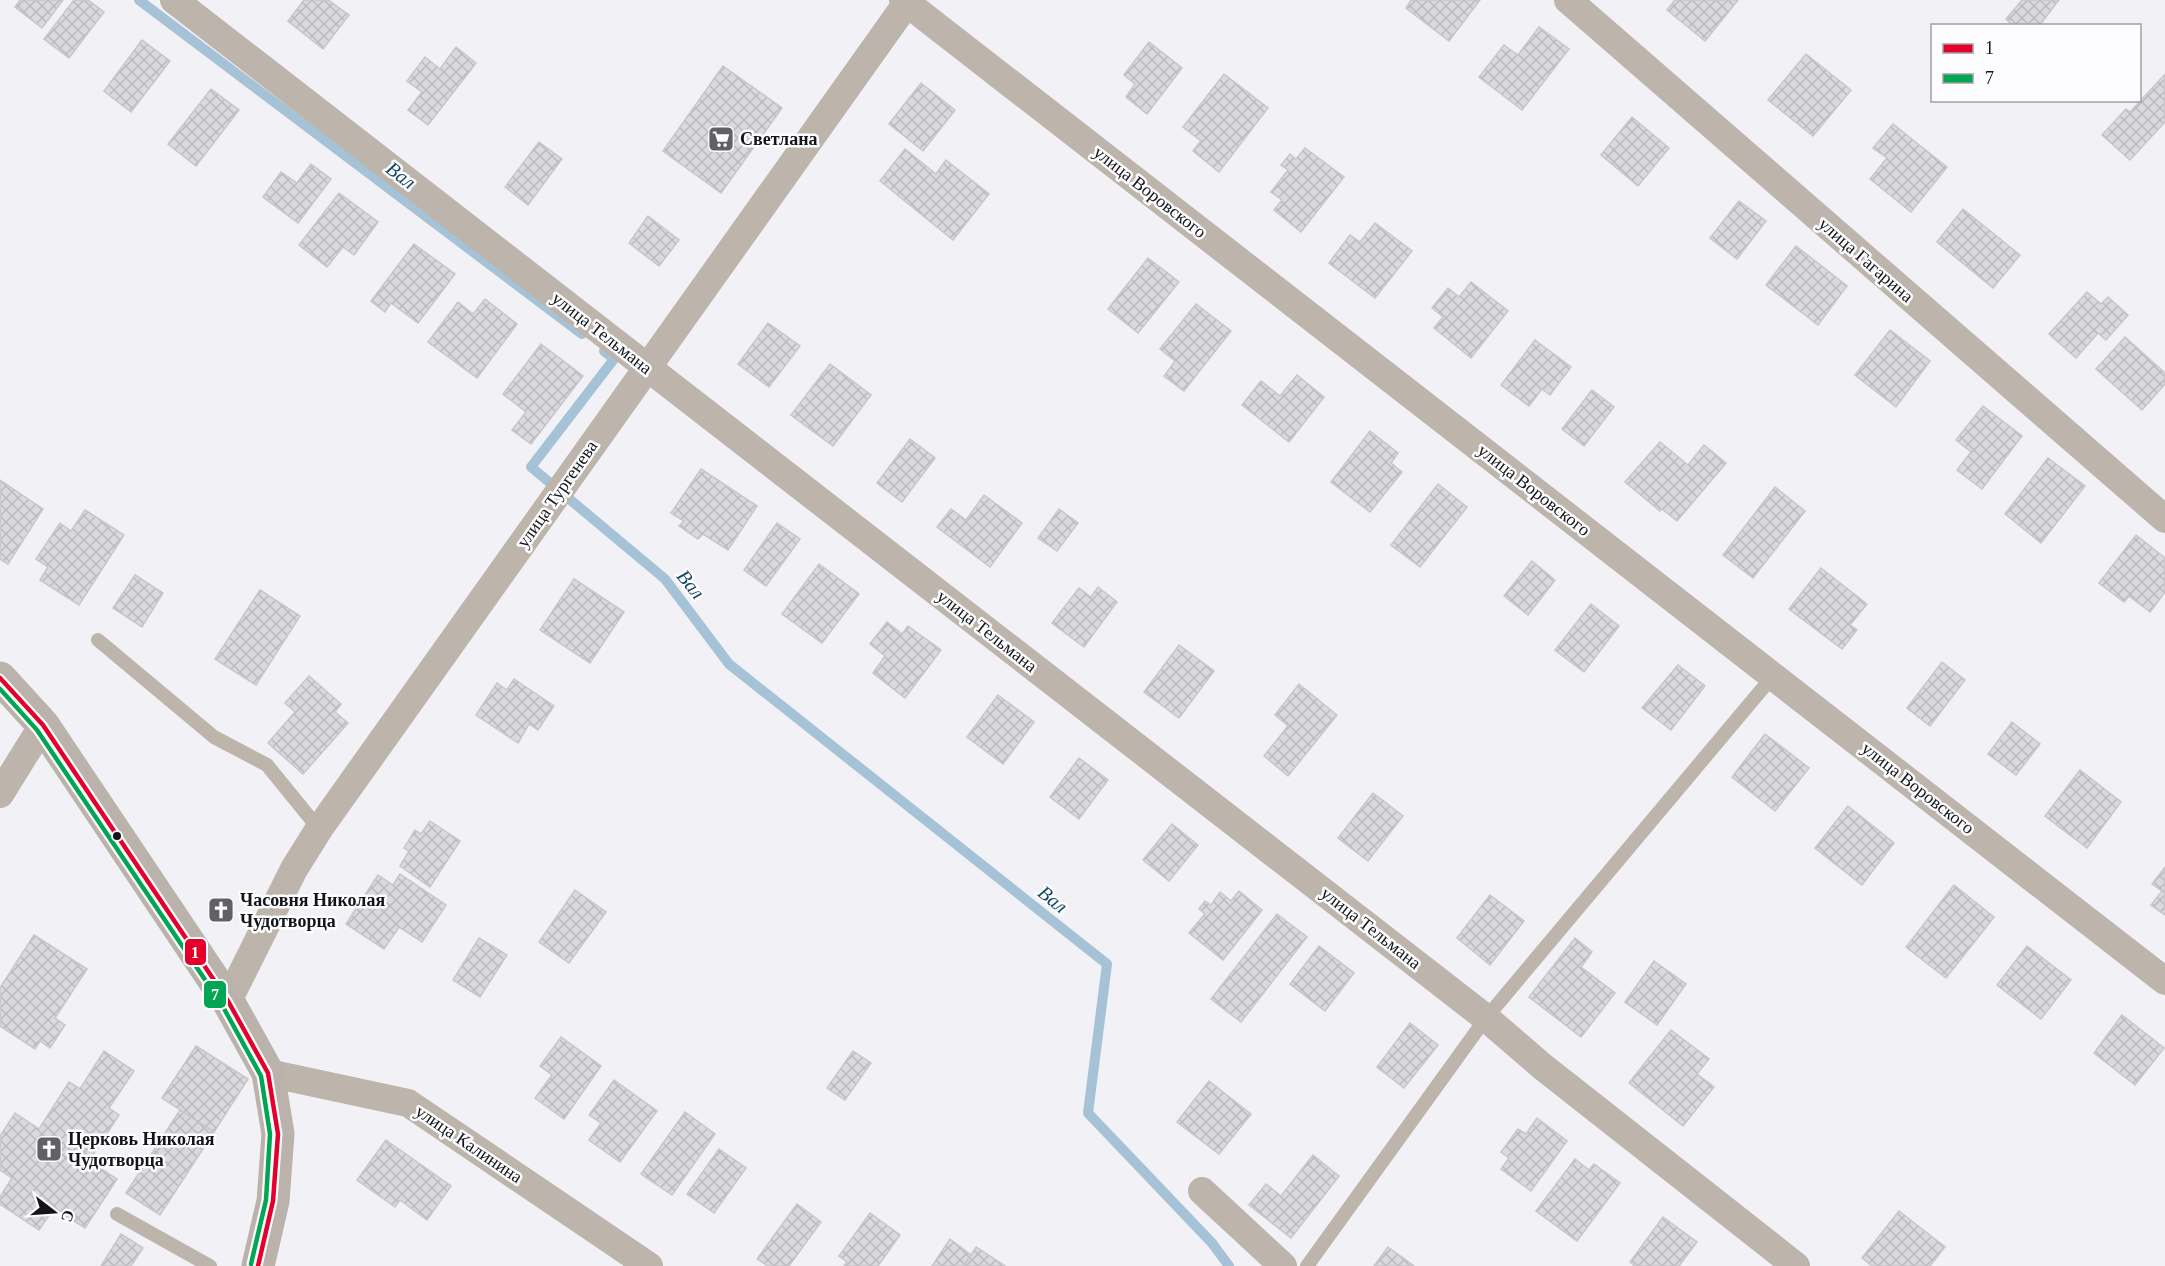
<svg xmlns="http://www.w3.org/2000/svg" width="2165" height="1266" viewBox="0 0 2165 1266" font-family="'Times New Roman',serif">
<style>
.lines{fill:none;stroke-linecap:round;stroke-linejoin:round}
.stream{stroke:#a6c2d6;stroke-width:10}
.building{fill:url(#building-cross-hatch);stroke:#c7c7cb;stroke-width:1.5}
.lane{stroke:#bdb4ac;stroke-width:14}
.street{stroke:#bdb4ac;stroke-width:28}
.secondary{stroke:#bbb3ab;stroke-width:33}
.bus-1-casing{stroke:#fdfdff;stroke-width:9}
.bus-2-casing{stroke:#fdfdff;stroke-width:9}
.bus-1{stroke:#e4002b;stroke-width:4.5}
.bus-2{stroke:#00a651;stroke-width:4.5}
.bus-dot{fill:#131417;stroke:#fdfdff;stroke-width:2}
.labels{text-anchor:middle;stroke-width:5;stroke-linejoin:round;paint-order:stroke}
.poi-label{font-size:18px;font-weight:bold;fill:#131417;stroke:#fdfdff;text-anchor:start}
.street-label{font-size:18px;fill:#131417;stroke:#fdfdff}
.water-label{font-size:20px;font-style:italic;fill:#144762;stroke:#fdfdff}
.line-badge{stroke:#fdfdff;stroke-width:2}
.badge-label{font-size:16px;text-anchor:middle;font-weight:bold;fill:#fff}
</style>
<defs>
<pattern id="building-cross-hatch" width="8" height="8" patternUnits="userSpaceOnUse" patternTransform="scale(1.5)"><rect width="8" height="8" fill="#dadade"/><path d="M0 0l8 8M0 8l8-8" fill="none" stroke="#bababe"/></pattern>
</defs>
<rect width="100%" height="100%" fill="#f1f1f6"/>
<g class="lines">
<g class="stream">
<polyline points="139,0 582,334"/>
<polyline points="604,351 614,359 531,467 665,579 729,664 1107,964 1088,1113 1212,1243 1229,1266"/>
</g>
</g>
<g class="building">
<polygon points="20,0 63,0 42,28 15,7"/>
<polygon points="74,0 88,0 104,12 69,58 44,39"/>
<polygon points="304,0 328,0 349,15 323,49 288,21"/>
<polygon points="1411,0 1480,0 1449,41 1406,8"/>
<polygon points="1675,0 1738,0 1705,41 1667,10"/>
<polygon points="2022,0 2059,0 2039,26 2013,26 2006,19"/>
<polygon points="1539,27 1569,49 1522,110 1479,77 1504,45 1518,55"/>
<polygon points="142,40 170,61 131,112 104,91"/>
<polygon points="1149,42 1182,68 1147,114 1126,97 1135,84 1124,75"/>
<polygon points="456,47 476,63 428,125 408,110 422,92 407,81 425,57 440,69"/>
<polygon points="1806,54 1851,90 1813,136 1768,100"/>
<polygon points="723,66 782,108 721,193 663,151"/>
<polygon points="1224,74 1268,108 1219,172 1193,151 1201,141 1183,127"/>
<polygon points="2165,74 2165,122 2130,160 2102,135 2126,109 2130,112"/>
<polygon points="921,83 955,110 923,151 889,124"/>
<polygon points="211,89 239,110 196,166 168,144"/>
<polygon points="1632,117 1669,148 1638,186 1601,155"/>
<polygon points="1893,124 1947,167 1911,212 1870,179 1887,158 1873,148"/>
<polygon points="539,142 562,159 528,205 505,187"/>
<polygon points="1305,148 1344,177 1301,232 1274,210 1282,200 1271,192 1288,170 1281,165 1290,154 1296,159"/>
<polygon points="905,149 936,174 946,160 989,194 953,240 880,181"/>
<polygon points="311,164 331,179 298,223 263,197 281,172 297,183"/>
<polygon points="339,193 378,222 354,255 343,247 327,267 299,245"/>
<polygon points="1739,201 1766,221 1737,259 1710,238"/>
<polygon points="1963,209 2020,255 1993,288 1937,242"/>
<polygon points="648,216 679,240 659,266 629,243"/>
<polygon points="1375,223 1412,251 1375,298 1329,263 1350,235 1360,242"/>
<polygon points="414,244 455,274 418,323 391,303 385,312 371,301"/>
<polygon points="1796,246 1847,286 1818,325 1766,285"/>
<polygon points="1148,258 1179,282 1138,333 1108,309"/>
<polygon points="1471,282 1508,311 1471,358 1434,328 1443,317 1432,308 1448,288 1459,297"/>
<polygon points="2087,292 2101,304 2108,297 2128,315 2106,340 2098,333 2076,358 2049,334"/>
<polygon points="485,299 517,324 477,378 428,342 458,302 473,314"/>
<polygon points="1196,304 1231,331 1184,391 1164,376 1175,361 1160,349"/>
<polygon points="768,323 800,346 769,387 738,364"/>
<polygon points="1890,330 1930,361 1896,407 1855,375"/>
<polygon points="2125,337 2165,373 2165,384 2142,410 2096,369"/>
<polygon points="1535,340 1571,367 1550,395 1542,389 1529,406 1501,385"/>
<polygon points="541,344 583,376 531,444 512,430 526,412 503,394"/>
<polygon points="830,364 871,395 833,446 791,415"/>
<polygon points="1297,375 1324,397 1289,442 1242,405 1261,381 1280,396"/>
<polygon points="1592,390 1614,407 1584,446 1562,429"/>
<polygon points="1983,406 2022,436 1982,489 1957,470 1971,452 1956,440"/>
<polygon points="1370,431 1398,453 1391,463 1402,472 1370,512 1331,482"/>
<polygon points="910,439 935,458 902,502 877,483"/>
<polygon points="1660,442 1688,465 1704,445 1726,463 1677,521 1662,509 1660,511 1625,482"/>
<polygon points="2048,458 2085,486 2041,543 2005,514"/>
<polygon points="701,469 757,506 728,550 703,534 698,539 679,526 684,521 671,513"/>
<polygon points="0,480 43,509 8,564 0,559"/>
<polygon points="1438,484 1467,507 1420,567 1391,545"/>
<polygon points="1775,487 1805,511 1753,578 1723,555"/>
<polygon points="984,495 1022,523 990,567 937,527 951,509 966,520"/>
<polygon points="1059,509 1078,523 1057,551 1038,538"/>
<polygon points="85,510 124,535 79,605 40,580 48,567 36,559 60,523 71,531"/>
<polygon points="777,523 800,539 766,586 744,570"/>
<polygon points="2136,535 2165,558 2165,592 2150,612 2129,596 2124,602 2099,583"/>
<polygon points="1532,561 1555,580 1528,615 1504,596"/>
<polygon points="819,564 859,594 822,643 782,614"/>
<polygon points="1821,568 1867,604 1850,625 1857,630 1842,649 1789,609"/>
<polygon points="135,575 163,593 142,627 113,608"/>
<polygon points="574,579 624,612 590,663 540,630"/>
<polygon points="1098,587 1117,602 1084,647 1052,623 1079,588 1091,597"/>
<polygon points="260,590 300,616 256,685 215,659"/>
<polygon points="1591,604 1619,626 1584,672 1555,650"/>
<polygon points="887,622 902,634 908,626 941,650 905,698 873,673 885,656 870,644"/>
<polygon points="1179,645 1214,671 1179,718 1144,692"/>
<polygon points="1942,662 1965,680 1930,726 1907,708"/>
<polygon points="1678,665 1705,686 1671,730 1642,708"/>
<polygon points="309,676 341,704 335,712 348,723 303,774 268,743 295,712 285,703"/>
<polygon points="514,679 554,706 538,730 529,724 518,743 476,715 497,683 507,690"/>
<polygon points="1299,684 1337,715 1288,776 1264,756 1288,726 1275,715"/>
<polygon points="998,695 1034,722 1003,764 967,737"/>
<polygon points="2012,722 2040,744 2016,775 1988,754"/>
<polygon points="1765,734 1809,768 1775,811 1732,777"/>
<polygon points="1079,758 1108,780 1079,819 1050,797"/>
<polygon points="2080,770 2121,802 2087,848 2045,816"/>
<polygon points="1373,793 1403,816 1368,861 1338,838"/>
<polygon points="1848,806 1894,843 1862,885 1815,848"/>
<polygon points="430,821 460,841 430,887 400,866 409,851 404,848 415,830 421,834"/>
<polygon points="1172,824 1198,845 1169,881 1143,860"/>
<polygon points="2165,867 2165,915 2151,905 2162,891 2152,884"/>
<polygon points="400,874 446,905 422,942 399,927 384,949 346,924 378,875 393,885"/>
<polygon points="1954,885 1994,917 1946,978 1906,947"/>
<polygon points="575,890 606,912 569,963 539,942"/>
<polygon points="1239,891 1262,910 1223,960 1189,933 1205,914 1199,909 1205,901 1211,905 1220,892 1231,901"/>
<polygon points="1490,895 1524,921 1490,965 1457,938"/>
<polygon points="1277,914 1307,937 1241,1022 1211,999"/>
<polygon points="34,935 87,969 55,1018 65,1025 50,1048 40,1041 35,1049 0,1026 0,988"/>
<polygon points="479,938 507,955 480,997 453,980"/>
<polygon points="1575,938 1592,952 1581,967 1615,993 1581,1037 1529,997"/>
<polygon points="1319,946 1354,973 1325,1011 1290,984"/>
<polygon points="2027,946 2071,980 2041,1019 1997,985"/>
<polygon points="1654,961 1686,984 1657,1025 1625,1002"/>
<polygon points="2122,1015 2164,1048 2135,1085 2094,1053"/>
<polygon points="1410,1023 1438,1045 1404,1088 1377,1067"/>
<polygon points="1671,1030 1709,1059 1697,1074 1714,1087 1683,1126 1629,1083"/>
<polygon points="561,1037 601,1066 564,1119 535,1098 552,1075 540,1066"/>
<polygon points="196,1046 248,1079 214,1132 162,1098"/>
<polygon points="104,1051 134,1071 109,1108 119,1115 89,1161 117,1179 85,1228 54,1208 39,1230 0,1204 0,1197 12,1178 0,1170 0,1136 15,1113 39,1129 69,1082 80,1089"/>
<polygon points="853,1051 871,1063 845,1100 827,1088"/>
<polygon points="614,1080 657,1111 620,1162 589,1140 601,1123 589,1115"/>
<polygon points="1209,1081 1251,1114 1219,1154 1177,1122"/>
<polygon points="180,1110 214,1132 160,1215 126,1193"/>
<polygon points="685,1112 715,1134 672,1195 641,1174"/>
<polygon points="1537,1118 1567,1141 1531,1191 1501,1169 1509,1158 1501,1152 1518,1129 1526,1134"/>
<polygon points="386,1140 451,1186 427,1220 400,1200 395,1207 357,1180"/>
<polygon points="719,1149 746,1168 714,1213 687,1194"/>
<polygon points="1313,1155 1339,1176 1291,1238 1249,1205 1266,1184 1281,1196"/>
<polygon points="1575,1159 1589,1170 1594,1164 1620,1183 1577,1241 1536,1211"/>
<polygon points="797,1204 821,1222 789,1266 768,1266 757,1259"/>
<polygon points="1899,1211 1945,1247 1930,1266 1872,1266 1862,1258"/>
<polygon points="870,1213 900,1235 878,1266 844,1266 847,1262 839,1256"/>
<polygon points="1663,1217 1697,1242 1679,1266 1635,1266 1630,1262"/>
<polygon points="121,1234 143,1248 131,1266 101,1266"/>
<polygon points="950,1239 971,1255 963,1266 932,1266"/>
<polygon points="976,1247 1005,1266 964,1266"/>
<polygon points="1388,1247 1414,1266 1374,1266"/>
</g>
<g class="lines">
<g class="lane">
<polyline points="98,640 214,737 267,765 319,829"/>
<polyline points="117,1214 210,1266"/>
<polyline points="1307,1266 1486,1018 1773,676"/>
</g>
<g class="street">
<polyline points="174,0 1486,1018 1543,1067 1796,1266"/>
<polyline points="903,0 2165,981"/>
<polyline points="1568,0 2165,519"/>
<polyline points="0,794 43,725"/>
<polyline points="228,1001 294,869 319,829 909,0"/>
<polyline points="268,1073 408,1103 649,1266"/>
<polyline points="1202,1191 1283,1266"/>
</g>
<polyline class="secondary" points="0,678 43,725 228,1001 268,1073 278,1134 273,1201 258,1266"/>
<defs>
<polyline id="bus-1" points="0,678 43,725 228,1001 268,1073 278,1134 273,1201 258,1266"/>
<polyline id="bus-2" points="0,689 37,730 222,1005 261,1076 270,1134 266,1200 251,1264"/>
</defs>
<use href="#bus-1" class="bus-1-casing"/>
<use href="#bus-2" class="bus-2-casing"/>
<use href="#bus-1" class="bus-1"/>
<use href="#bus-2" class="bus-2"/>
</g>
<defs>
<symbol id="supermarket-square" viewBox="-11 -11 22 22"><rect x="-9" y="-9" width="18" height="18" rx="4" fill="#616165" stroke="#fdfdff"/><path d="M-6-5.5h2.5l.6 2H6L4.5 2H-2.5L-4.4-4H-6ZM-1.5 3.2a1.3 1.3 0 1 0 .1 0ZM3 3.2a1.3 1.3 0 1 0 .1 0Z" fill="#fff"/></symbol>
<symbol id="church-square" viewBox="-11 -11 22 22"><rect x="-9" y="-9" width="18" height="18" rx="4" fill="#616165" stroke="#fdfdff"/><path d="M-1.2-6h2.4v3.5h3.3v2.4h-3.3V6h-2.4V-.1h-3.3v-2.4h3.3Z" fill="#fff"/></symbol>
</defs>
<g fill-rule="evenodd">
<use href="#supermarket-square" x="706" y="124" width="30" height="30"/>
<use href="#church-square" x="206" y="895" width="30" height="30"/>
<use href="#church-square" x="34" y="1134" width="30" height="30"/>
</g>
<circle class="bus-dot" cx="117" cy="836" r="5"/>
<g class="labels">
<g class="poi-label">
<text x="740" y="145">Светлана</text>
<text x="240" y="906">Часовня Николая<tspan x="240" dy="21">Чудотворца</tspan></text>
<text x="68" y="1145">Церковь Николая<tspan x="68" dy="21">Чудотворца</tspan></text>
</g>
<g class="street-label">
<text transform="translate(1150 192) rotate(38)" y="6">улица Воровского</text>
<text transform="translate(1866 260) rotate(41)" y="6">улица Гагарина</text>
<text transform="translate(602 333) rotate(38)" y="6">улица Тельмана</text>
<text transform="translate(1534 490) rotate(38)" y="6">улица Воровского</text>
<text transform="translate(557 494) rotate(-55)" y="6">улица Тургенева</text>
<text transform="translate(987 631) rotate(38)" y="6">улица Тельмана</text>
<text transform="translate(1918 788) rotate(38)" y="6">улица Воровского</text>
<text transform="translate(1371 928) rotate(38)" y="6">улица Тельмана</text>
<text transform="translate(469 1144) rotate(34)" y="6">улица Калинина</text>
</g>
<g class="water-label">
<text transform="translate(401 175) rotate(37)" y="7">Вал</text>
<text transform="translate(691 584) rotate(51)" y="7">Вал</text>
<text transform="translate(1053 899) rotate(39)" y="7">Вал</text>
</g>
</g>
<g class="line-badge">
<rect x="184" y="938" width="23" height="28" rx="6" fill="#e4002b"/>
<rect x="203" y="980" width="24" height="29" rx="6" fill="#00a651"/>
</g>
<g class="badge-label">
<text x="195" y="958">1</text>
<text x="215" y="1000">7</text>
</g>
<rect x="1931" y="24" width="210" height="78" fill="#fdfdff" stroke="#9fa0a2" stroke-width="1.5"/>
<rect x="1943" y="44" width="30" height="9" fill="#e4002b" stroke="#9fa0a2" stroke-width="1.5"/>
<text x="1985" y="54" font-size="18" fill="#131417">1</text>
<rect x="1943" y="74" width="30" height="9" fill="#00a651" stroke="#9fa0a2" stroke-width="1.5"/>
<text x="1985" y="84" font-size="18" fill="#131417">7</text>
<g transform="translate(54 1212) rotate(107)" stroke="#fdfdff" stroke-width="4.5" paint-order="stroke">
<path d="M0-4.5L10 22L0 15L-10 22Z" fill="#131417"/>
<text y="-9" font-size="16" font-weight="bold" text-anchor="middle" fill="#131417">С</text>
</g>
</svg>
